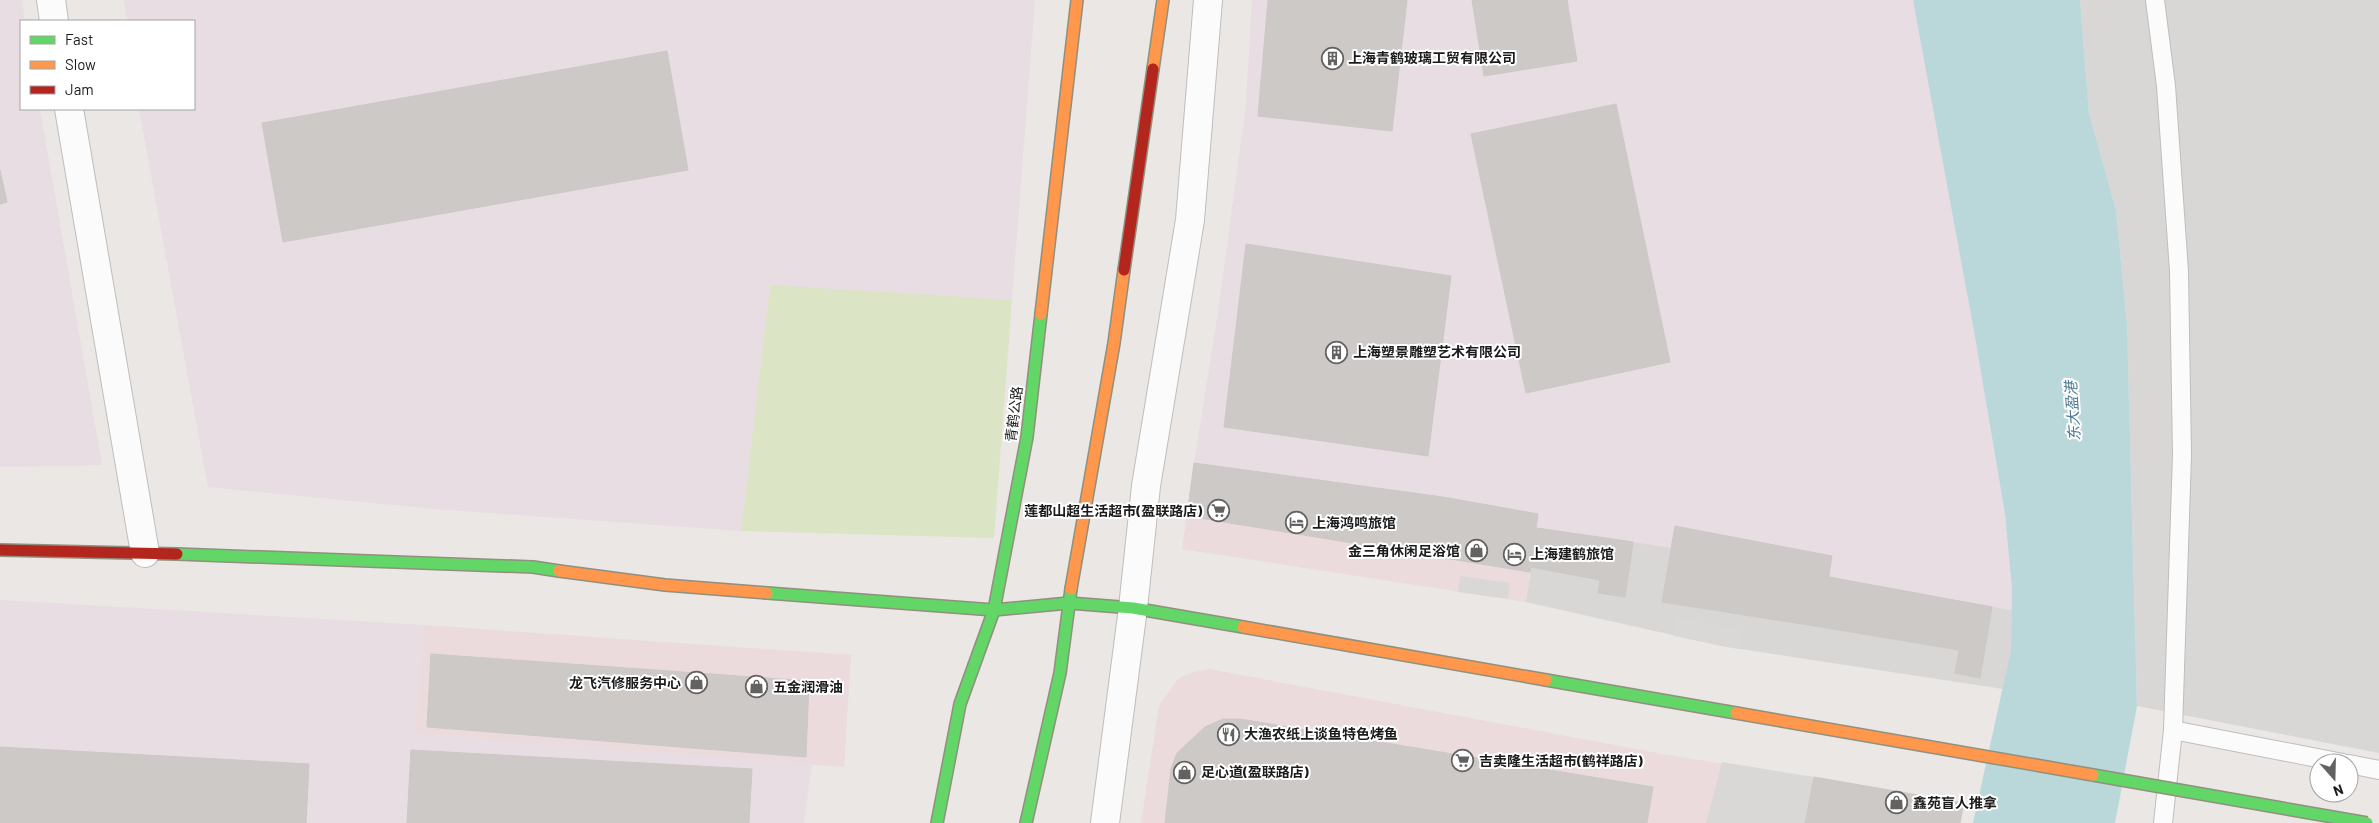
<svg xmlns="http://www.w3.org/2000/svg" width="2379" height="823" viewBox="0 0 2379 823" font-family="Barlow,'Noto Sans SC',sans-serif">
<style>
.residential{fill:#d9d7d5}
.commercial{fill:#ebdbdc}
.industrial{fill:#e7dde3}
.grass{fill:#dbe4c5}
.parking{fill:#dad8d7}
.water{fill:#bad8da}
.building{fill:#ccc9c7;stroke:#ccc8c6}
.lines{fill:none;stroke-linecap:round;stroke-linejoin:round}
.lane-casing{stroke:#bfbebc;stroke-width:20}
.street-casing{stroke:#bfbebc;stroke-width:30}
.fast-casing{stroke:#918f7e;stroke-width:14}
.slow-casing{stroke:#918f7e;stroke-width:14}
.jam-casing{stroke:#918f7e;stroke-width:14}
.lane{stroke:#fcfbfb;stroke-width:18}
.street{stroke:#fcfbfb;stroke-width:28}
.fast{stroke:#63d668;stroke-width:11}
.slow{stroke:#ff974d;stroke-width:11}
.jam{stroke:#b3261e;stroke-width:11}
.fast-bridge-casing{stroke:#918f7e;stroke-width:14;stroke-linecap:butt}
.slow-bridge-casing{stroke:#918f7e;stroke-width:14;stroke-linecap:butt}
.fast-bridge{stroke:#63d668;stroke-width:11}
.slow-bridge{stroke:#ff974d;stroke-width:11}
.labels{text-anchor:middle;stroke-width:4;stroke-linejoin:round;paint-order:stroke}
.poi-label{font-size:14px;font-weight:bold;fill:#1b1b1b;stroke:#fff;text-anchor:start}
.street-label{font-size:14px;fill:#1b1b1b;stroke:#fff}
.water-label{font-size:15px;font-style:italic;fill:#4c7991;stroke:#fff}
</style>
<rect width="100%" height="100%" fill="#eae7e4"/>
<g class="residential">
<polygon points="2080,0 2379,0 2379,753 2137,706 2127,324 2116,210 2089,113"/>
<polygon points="1675,526 1832,556 1829,577 2012,610 2011,650 2003,689 1721,646 1526,602 1537,528 1672,547"/>
</g>
<g class="commercial">
<polygon points="1194,463 1443,497 1538,514 1526,602 1182,549"/>
<polygon points="424,625 851,655 844,767 414,734"/>
<polygon points="1209,669 1662,754 1964,803 1960,823 1141,823 1159,706 1178,679 1190,673"/>
</g>
<g class="industrial">
<polygon points="0,0 22,0 25,21 21,21 21,109 40,109 102,465 0,467"/>
<polygon points="124,0 1035,0 1012,300 770,286 741,531 435,509 208,487 139,109 194,109 194,21 127,21"/>
<polygon points="1252,0 1918,0 2005,514 2012,589 2012,610 1829,577 1832,556 1676,526 1672,548 1537,528 1537,514 1443,497 1194,463 1218,313 1246,105"/>
<polygon points="0,600 424,625 414,734 812,764 804,823 0,823"/>
</g>
<polygon class="grass" points="770,285 1012,300 994,538 741,531"/>
<g class="parking">
<polygon points="1460,576 1510,583 1508,599 1458,592"/>
<polygon points="1677,618 1741,631 1738,649 1674,636"/>
<polygon points="1722,762 1814,777 1805,823 1706,823"/>
</g>
<polygon class="water" points="1913,0 2080,0 2089,113 2116,210 2127,324 2137,706 2115,823 1973,823 2011,650 2012,589 2005,514 1974,331"/>
<g class="building">
<polygon points="1268,0 1407,0 1392,131 1258,116"/>
<polygon points="1472,0 1567,0 1577,61 1484,76"/>
<polygon points="667,51 688,170 283,242 262,123"/>
<polygon points="1616,104 1670,362 1526,393 1471,134"/>
<polygon points="0,170 7,202 0,204"/>
<polygon points="1246,244 1451,276 1428,456 1224,427"/>
<polygon points="1194,463 1443,497 1538,514 1530,572 1187,516"/>
<polygon points="1675,526 1832,556 1821,627 1662,602"/>
<polygon points="1537,528 1633,542 1625,597 1598,593 1600,580 1530,567"/>
<polygon points="1829,577 1992,607 1980,678 1955,673 1959,650 1821,627"/>
<polygon points="431,654 809,681 806,757 427,727"/>
<polygon points="1223,719 1240,719 1653,787 1647,823 1165,823 1171,769 1177,753 1205,727"/>
<polygon points="0,747 309,764 306,823 0,823"/>
<polygon points="411,750 752,769 749,823 407,823"/>
<polygon points="1814,777 1964,803 1960,823 1805,823"/>
</g>
<g class="lines">
<defs>
<g id="lane">
<polyline points="2155,0 2166,86 2179,271 2182,455 2173,730 2163,823"/>
<polyline points="2173,730 2343,763"/>
<polyline points="2349,764 2379,770"/>
</g>
<g id="street">
<polyline points="51,0 54,21"/>
<polyline points="69,109 145,553"/>
<polyline points="1105,823 1133,608 1146,486 1190,220 1208,0"/>
</g>
<g id="fast">
<polyline points="177,554 533,567 559,571"/>
<polyline points="767,593 994,610 1069,603 1133,608 1243,627"/>
<polyline points="1546,680 1736,713"/>
<polyline points="937,823 960,704 994,610 1027,437 1041,314"/>
<polyline points="1026,823 1060,673 1071,589"/>
</g>
<g id="slow">
<polyline points="1153,69 1163,0"/>
<polyline points="1041,314 1077,0"/>
<polyline points="559,571 665,585 767,593"/>
<polyline points="1071,589 1114,343 1124,270"/>
<polyline points="1243,627 1546,680"/>
</g>
<g id="jam">
<polyline points="1124,270 1153,69"/>
<polyline points="0,550 177,554"/>
</g>
</defs>
<use href="#lane" class="lane-casing"/>
<use href="#street" class="street-casing"/>
<use href="#fast" class="fast-casing"/>
<use href="#slow" class="slow-casing"/>
<use href="#jam" class="jam-casing"/>
<use href="#lane" class="lane"/>
<use href="#street" class="street"/>
<use href="#fast" class="fast"/>
<use href="#slow" class="slow"/>
<use href="#jam" class="jam"/>
<defs>
<polyline id="fast-bridge" points="2093,775 2367,823"/>
<polyline id="slow-bridge" points="1736,713 2093,775"/>
</defs>
<use href="#fast-bridge" class="fast-bridge-casing"/>
<use href="#slow-bridge" class="slow-bridge-casing"/>
<use href="#fast-bridge" class="fast-bridge"/>
<use href="#slow-bridge" class="slow-bridge"/>
</g>
<defs>
<symbol id="building-ring" viewBox="-11 -11 22 22"><circle r="9.5" fill="#fff" stroke="#636261" stroke-width="1.5"/><path d="M-4-6H4V6H1V3H-1V6H-4ZM-2.5-4.3h1.7v1.8h-1.7ZM.8-4.3h1.7v1.8H.8ZM-2.5-1h1.7V.8h-1.7ZM.8-1h1.7V.8H.8Z" fill="#636261"/></symbol>
<symbol id="supermarket-ring" viewBox="-11 -11 22 22"><circle r="9.5" fill="#fff" stroke="#636261" stroke-width="1.5"/><path d="M-6-5.5h2.5l.6 2H6L4.5 2H-2.5L-4.4-4H-6ZM-1.5 3.2a1.3 1.3 0 1 0 .1 0ZM3 3.2a1.3 1.3 0 1 0 .1 0Z" fill="#636261"/></symbol>
<symbol id="hotel-ring" viewBox="-11 -11 22 22"><circle r="9.5" fill="#fff" stroke="#636261" stroke-width="1.5"/><path d="M-6-4.5h1.5V1H6V5H4.5V3h-9V5H-6ZM-4 0a1.8 1.8 0 1 1 3.6 0ZM.5 0V-2.5h3Q6-2.5 6 0Z" fill="#636261"/></symbol>
<symbol id="shop-ring" viewBox="-11 -11 22 22"><circle r="9.5" fill="#fff" stroke="#636261" stroke-width="1.5"/><path d="M-5-2.5h2.3a2.7 3.5 0 0 1 5.4 0H5L5.5 6h-11ZM-1.5-2.5h3a1.5 2.3 0 0 0-3 0Z" fill="#636261"/></symbol>
<symbol id="restaurant-ring" viewBox="-11 -11 22 22"><circle r="9.5" fill="#fff" stroke="#636261" stroke-width="1.5"/><path d="M-5-6h1v4h1v-4h1v4h1v-4h1v5L-1.5 .5V6h-2V.5L-5-1ZM5-6V6H3V1.5H1.5Q1.5-4 5-6Z" fill="#636261"/></symbol>
</defs>
<g fill-rule="evenodd">
<use href="#building-ring" x="1320" y="46" width="25" height="25"/>
<use href="#building-ring" x="1324" y="340" width="25" height="25"/>
<use href="#supermarket-ring" x="1206" y="498" width="25" height="25"/>
<use href="#hotel-ring" x="1284" y="510" width="25" height="25"/>
<use href="#shop-ring" x="1464" y="538" width="25" height="25"/>
<use href="#hotel-ring" x="1502" y="542" width="25" height="25"/>
<use href="#shop-ring" x="684" y="670" width="25" height="25"/>
<use href="#shop-ring" x="744" y="674" width="25" height="25"/>
<use href="#restaurant-ring" x="1216" y="722" width="25" height="25"/>
<use href="#supermarket-ring" x="1450" y="748" width="25" height="25"/>
<use href="#shop-ring" x="1172" y="760" width="25" height="25"/>
<use href="#shop-ring" x="1884" y="790" width="25" height="25"/>
</g>
<g class="labels">
<g class="poi-label">
<text x="1348" y="63">上海青鹤玻璃工贸有限公司</text>
<text x="1353" y="357">上海塑景雕塑艺术有限公司</text>
<text x="1202" y="516" text-anchor="end">莲都山超生活超市(盈联路店)</text>
<text x="1312" y="528">上海鸿鸣旅馆</text>
<text x="1460" y="556" text-anchor="end">金三角休闲足浴馆</text>
<text x="1530" y="559">上海建鹤旅馆</text>
<text x="681" y="688" text-anchor="end">龙飞汽修服务中心</text>
<text x="773" y="692">五金润滑油</text>
<text x="1244" y="739">大渔农纸上谈鱼特色烤鱼</text>
<text x="1479" y="766">吉卖隆生活超市(鹤祥路店)</text>
<text x="1201" y="777">足心道(盈联路店)</text>
<text x="1913" y="808">鑫苑盲人推拿</text>
</g>
<g class="street-label">
<text transform="translate(1014 414) rotate(-83)" y="5">青鹤公路</text>
</g>
<g class="water-label">
<text transform="translate(2073 411) rotate(-94)" y="5">东大盈港</text>
</g>
</g>
<rect x="20" y="20" width="175" height="90" fill="#ffffff" stroke="#a4a4a4"/>
<rect x="30" y="36" width="25" height="8" fill="#63d668" stroke="#a4a4a4"/>
<text x="65" y="45" font-size="15" fill="#1b1b1b">Fast</text>
<rect x="30" y="61" width="25" height="8" fill="#ff974d" stroke="#a4a4a4"/>
<text x="65" y="70" font-size="15" fill="#1b1b1b">Slow</text>
<rect x="30" y="86" width="25" height="8" fill="#b3261e" stroke="#a4a4a4"/>
<text x="65" y="95" font-size="15" fill="#1b1b1b">Jam</text>
<g transform="translate(2334 778) rotate(160)"><circle r="24" fill="#ffffff" stroke="#a4a4a4"/>
<path d="M0-4L9 19L0 12L-9 19Z" fill="#636261"/>
<text y="-8" font-size="14" font-weight="bold" text-anchor="middle" fill="#1b1b1b">N</text>
</g>
</svg>
